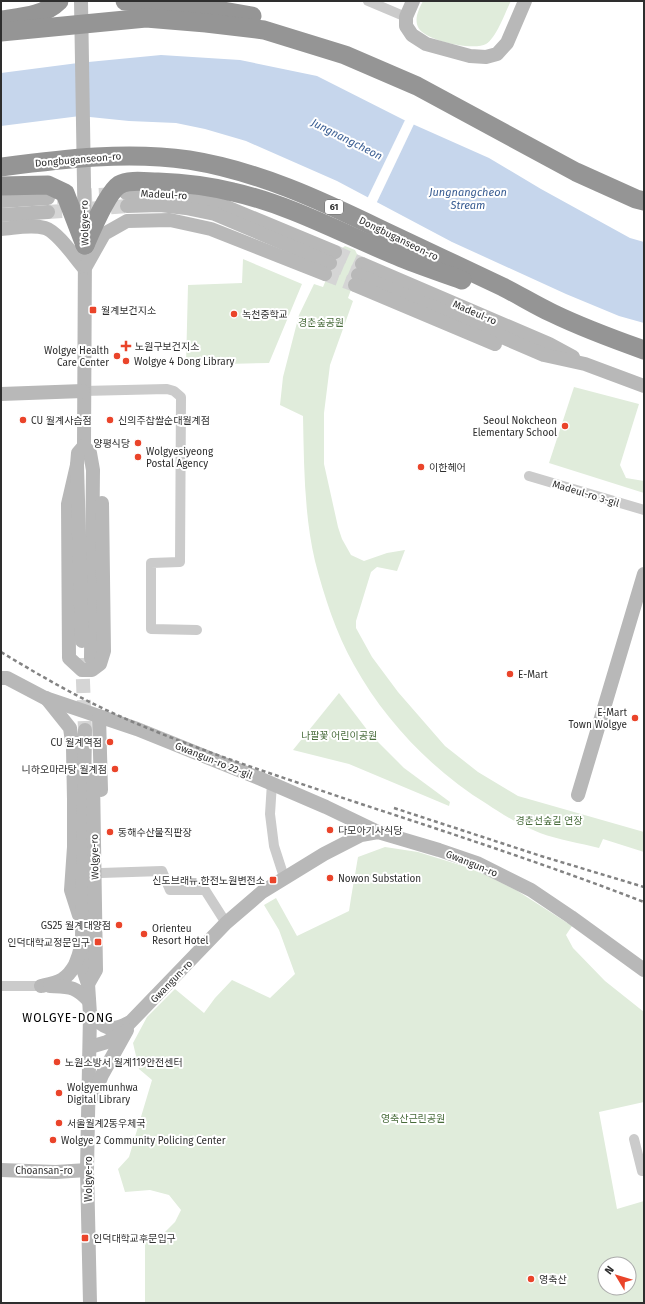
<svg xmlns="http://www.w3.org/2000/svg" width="645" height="1304" viewBox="0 0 645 1304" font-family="'Fira Sans','Noto Sans KR',sans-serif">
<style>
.green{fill:#e0ecdb;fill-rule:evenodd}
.water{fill:#c6d6ec}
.pier{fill:#fff}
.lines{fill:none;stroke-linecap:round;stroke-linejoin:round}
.secondary-tunnel{stroke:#d5d5d5;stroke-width:14;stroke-dasharray:14 7;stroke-linecap:butt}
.street{stroke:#cbcbcb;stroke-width:10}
.secondary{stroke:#b8b8b8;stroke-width:14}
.highway{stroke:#959595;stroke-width:19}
.rail{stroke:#838383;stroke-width:2.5;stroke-dasharray:4 3;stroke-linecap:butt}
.poi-dot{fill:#ea442a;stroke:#fff;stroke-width:1.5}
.labels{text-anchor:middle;stroke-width:4;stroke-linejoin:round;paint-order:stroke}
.shield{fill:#fff;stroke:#6d6d6d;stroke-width:1}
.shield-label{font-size:9px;font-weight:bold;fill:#2e2e2e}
.street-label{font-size:10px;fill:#2e2e2e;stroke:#fff}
.poi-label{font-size:10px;fill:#2e2e2e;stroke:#fff;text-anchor:start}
.park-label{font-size:10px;fill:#476b3a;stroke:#fff}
.water-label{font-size:11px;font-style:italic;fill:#395d92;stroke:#fff}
.quarter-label{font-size:12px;letter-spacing:1px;fill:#000;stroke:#fff}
</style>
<rect width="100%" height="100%" fill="#fff"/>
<g class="green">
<path d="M423,1h88c-6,11 -14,36 -25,43 -12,7 -62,-3 -68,-17 -4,-9 1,-18 5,-26z"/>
<path d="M345,246l10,4 6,12 -13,36 5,3 -23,64 -6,48v51l14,63 4,12 9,16 13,6 23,-8 18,-3 -8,21 -20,-4 -6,5 -15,49v7l16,29 26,35 47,54 33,26 40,24 126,36v20l-41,-13 -4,9c-19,-5 -40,-8 -59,-15 -18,-7 -37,-18 -53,-29 -54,-33 -102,-83 -133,-139 -18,-32 -30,-69 -39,-104 -11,-47 -11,-97 -12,-145l-23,-11 3,-28 16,-62 15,-31 9,3 15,-36z"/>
<polygon points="243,259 302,284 269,363 186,365 188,285 242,283"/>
<polygon points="574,387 639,404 620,465 626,478 644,481 644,493 549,463"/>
<polygon points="339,693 371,735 404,768 450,802 449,806 349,764 293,750"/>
<path d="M385,847l33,5 58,18 40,20 56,36 -6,9 7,13 32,33 39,31v90l-45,10 18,97 27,-8v102h-499v-68l14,3 16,-16 6,-12 -12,-15 -19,-5 -25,2 -7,-23 11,-12 23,-77 -13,-11 -6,-26 14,-26 28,-28 29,24 11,-15 17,-18 38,18 25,-24 -16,-44 -15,-25 12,-7 21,38 52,-25 2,-13 7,-41zM605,1264h24v24h-24z"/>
</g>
<polygon class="water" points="161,55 240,60 317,76 408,122 489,158 541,189 630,238 644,242 644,323 619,316 566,294 452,242 337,181 246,141 205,129 176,123 129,121 80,116 1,126 1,73 78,63"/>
<polygon class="pier" points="406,118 415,122 376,204 367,199"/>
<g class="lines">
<g class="secondary-tunnel">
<polyline points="57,197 118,194"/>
<polyline points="48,212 127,206"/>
<polyline points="335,252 362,264"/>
<polyline points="330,263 358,275"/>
<polyline points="325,274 355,285"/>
<polyline points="82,658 85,730"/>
</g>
<g class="street">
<polyline points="368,1 406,17"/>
<polyline points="83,391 167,389 174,391 181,397 180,562 151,563 151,629 197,630"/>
<polyline points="529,476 644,510"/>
<polyline points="272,783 270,814 274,846 284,877"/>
<polyline points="101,873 162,871 170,890 205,890 226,923"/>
<polyline points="1,986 41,986"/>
<polyline points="634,1139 642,1171 644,1171"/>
</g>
<g class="secondary">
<polyline points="81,1 85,245 84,446 90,453 93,470 91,658"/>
<polyline points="413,1 406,17 406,26 412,35 426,44 470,56 486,57 497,54 507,43 525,1"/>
<polyline points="126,193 154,192 176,193 212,201 335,252"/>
<polyline points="1,201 48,198"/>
<polyline points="127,206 160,205 186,208 215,214 330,263"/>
<polyline points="1,215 48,212"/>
<path d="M1,229c14,-1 30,-5 44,-1 13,4 30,30 39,40"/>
<polyline points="362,264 549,344 573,357"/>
<polyline points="86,266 104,234 127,221 170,220 211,229 325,274"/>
<polyline points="358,275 544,355 585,364 644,386"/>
<polyline points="355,285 495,344"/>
<polyline points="1,394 83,391"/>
<polyline points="77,465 68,504 69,658 82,670 92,670 100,664 104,651 102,503"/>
<polyline points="82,641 77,465 78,453 84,446"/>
<polyline points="1,678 7,678 45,698 137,729 261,779 326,807 378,832"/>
<polyline points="46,698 70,728 73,748 74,799 74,847 71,890 79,915"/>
<polyline points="99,716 101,790"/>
<polyline points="85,730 82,938 83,969 88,984 90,1014 87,1170 90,1303"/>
<polyline points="578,795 644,574"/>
<polyline points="88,984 96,970 93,778"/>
<path d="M41,986c17,-4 25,-5 34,-21 2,-5 4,-9 5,-15"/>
<path d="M50,986c20,1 25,0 39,15"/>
<path d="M90,1014c13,13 20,19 38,9"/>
<polyline points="90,1047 107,1042 118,1035 226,923 262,892 324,854 361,835 378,832 439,850 477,863 531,890 571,917 644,970"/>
<polyline points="92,1099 102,1075 127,1030"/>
<polyline points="1,1170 56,1172 87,1170"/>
</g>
<g class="highway">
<polyline points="125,1 194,6 252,16"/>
<path d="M1,20c20,-3 43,-4 58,-19"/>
<polyline points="1,32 146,18 206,23 264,30 345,55 417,86 576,172 636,199 644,201"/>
<path d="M1,167c63,-8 125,-16 188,-7 69,11 131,40 193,70 40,19 81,38 121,57 16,8 32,18 49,26 29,14 61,26 92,37"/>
<polyline points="1,186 48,185 65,193 85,245"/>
<path d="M85,245c6,-14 23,-53 34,-60 10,-6 28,-3 39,-3 26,1 51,4 75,10 58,13 110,42 164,64 21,9 43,16 65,24"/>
</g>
<g class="rail">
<path d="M1,652c38,23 76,45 116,63 76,34 156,59 235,86 98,32 196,64 292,101"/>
<polyline points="394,808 541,856 644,887"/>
</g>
</g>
<g class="poi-dot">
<rect x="89" y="306" width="8" height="8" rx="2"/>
<circle cx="234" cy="314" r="4"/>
<path d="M124 340h4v4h4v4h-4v4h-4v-4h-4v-4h4z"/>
<circle cx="117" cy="356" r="4"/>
<circle cx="126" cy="361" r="4"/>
<circle cx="23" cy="420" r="4"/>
<circle cx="110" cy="420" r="4"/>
<circle cx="565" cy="426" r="4"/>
<circle cx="138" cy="443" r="4"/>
<circle cx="138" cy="457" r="4"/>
<circle cx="421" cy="467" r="4"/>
<circle cx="510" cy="674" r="4"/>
<circle cx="635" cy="718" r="4"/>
<circle cx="110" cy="742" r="4"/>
<circle cx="115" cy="769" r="4"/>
<circle cx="330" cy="830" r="4"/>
<circle cx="110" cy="832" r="4"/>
<circle cx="330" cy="878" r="4"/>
<rect x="269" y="876" width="8" height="8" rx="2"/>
<circle cx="119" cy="925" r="4"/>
<circle cx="144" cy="934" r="4"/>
<rect x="94" y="938" width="8" height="8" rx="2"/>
<circle cx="57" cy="1062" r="4"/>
<circle cx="59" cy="1093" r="4"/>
<circle cx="59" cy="1123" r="4"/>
<circle cx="53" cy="1140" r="4"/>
<rect x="81" y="1234" width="8" height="8" rx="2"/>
<circle cx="531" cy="1279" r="4"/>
</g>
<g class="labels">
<rect class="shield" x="325" y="200" width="18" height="14" rx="3"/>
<g class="shield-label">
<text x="334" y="210">61</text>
</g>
<g class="street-label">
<text transform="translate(78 159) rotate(-5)" y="4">Dongbuganseon-ro</text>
<text transform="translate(164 194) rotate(3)" y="4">Madeul-ro</text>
<text transform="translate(84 223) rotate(-91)" y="4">Wolgye-ro</text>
<text transform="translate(399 238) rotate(26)" y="4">Dongbuganseon-ro</text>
<text transform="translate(475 312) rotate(23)" y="4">Madeul-ro</text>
<text transform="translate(586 493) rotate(17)" y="4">Madeul-ro 3-gil</text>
<text transform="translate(214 760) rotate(22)" y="4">Gwangun-ro 22-gil</text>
<text transform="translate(94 857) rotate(-91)" y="4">Wolgye-ro</text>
<text transform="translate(472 863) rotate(22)" y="4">Gwangun-ro</text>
<text transform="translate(171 981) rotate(-46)" y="4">Gwangun-ro</text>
<text x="44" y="1174">Choansan-ro</text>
<text transform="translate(88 1179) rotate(-90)" y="4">Wolgye-ro</text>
</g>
<g class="poi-label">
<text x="101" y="314">월계보건지소</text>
<text x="242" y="318">녹천중학교</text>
<text x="135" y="350">노원구보건지소</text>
<text x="109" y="354" text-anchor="end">Wolgye Health<tspan x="109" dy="12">Care Center</tspan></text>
<text x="134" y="365">Wolgye 4 Dong Library</text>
<text x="31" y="424">CU 월계사슴점</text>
<text x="118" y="424">신의주찹쌀순대월계점</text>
<text x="557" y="424" text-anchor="end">Seoul Nokcheon<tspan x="557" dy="12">Elementary School</tspan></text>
<text x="130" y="447" text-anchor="end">양평식당</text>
<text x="146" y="455">Wolgyesiyeong<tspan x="146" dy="12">Postal Agency</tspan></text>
<text x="429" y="471">이한헤어</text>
<text x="518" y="678">E-Mart</text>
<text x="627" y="716" text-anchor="end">E-Mart<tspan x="627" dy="12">Town Wolgye</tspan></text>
<text x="102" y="746" text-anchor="end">CU 월계역점</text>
<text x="107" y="773" text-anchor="end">니하오마라탕 월계점</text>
<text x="338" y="834">다모아기사식당</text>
<text x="118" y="836">동해수산물직판장</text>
<text x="338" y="882">Nowon Substation</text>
<text x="265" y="884" text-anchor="end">신도브래뉴.한전노원변전소</text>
<text x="111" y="929" text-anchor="end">GS25 월계대양점</text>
<text x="152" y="932">Orienteu<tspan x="152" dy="12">Resort Hotel</tspan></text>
<text x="90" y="946" text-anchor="end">인덕대학교정문입구</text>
<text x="65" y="1066">노원소방서 월계119안전센터</text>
<text x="67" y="1091">Wolgyemunhwa<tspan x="67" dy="12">Digital Library</tspan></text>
<text x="67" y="1127">서울월계2동우체국</text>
<text x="61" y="1144">Wolgye 2 Community Policing Center</text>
<text x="93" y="1242">인덕대학교후문입구</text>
<text x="539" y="1283">영축산</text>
</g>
<g class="park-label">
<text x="321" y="326">경춘숲공원</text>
<text x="339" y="739">나팔꽃 어린이공원</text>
<text x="549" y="824">경춘선숲길 연장</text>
<text x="413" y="1122">영축산근린공원</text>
</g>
<g class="water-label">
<text transform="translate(347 139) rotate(27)" y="4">Jungnangcheon</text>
<text x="468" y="196">Jungnangcheon<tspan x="468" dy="13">Stream</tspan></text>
</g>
<g class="quarter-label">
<text x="68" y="1022">WOLGYE-DONG</text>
</g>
</g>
<rect width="645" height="1304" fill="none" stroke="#2e2e2e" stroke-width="4"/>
<g transform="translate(617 1276) rotate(308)"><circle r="19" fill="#ffffff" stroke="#ababab"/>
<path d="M0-3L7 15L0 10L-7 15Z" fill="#ea442a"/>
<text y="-6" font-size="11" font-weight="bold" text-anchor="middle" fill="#2e2e2e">N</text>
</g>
</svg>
